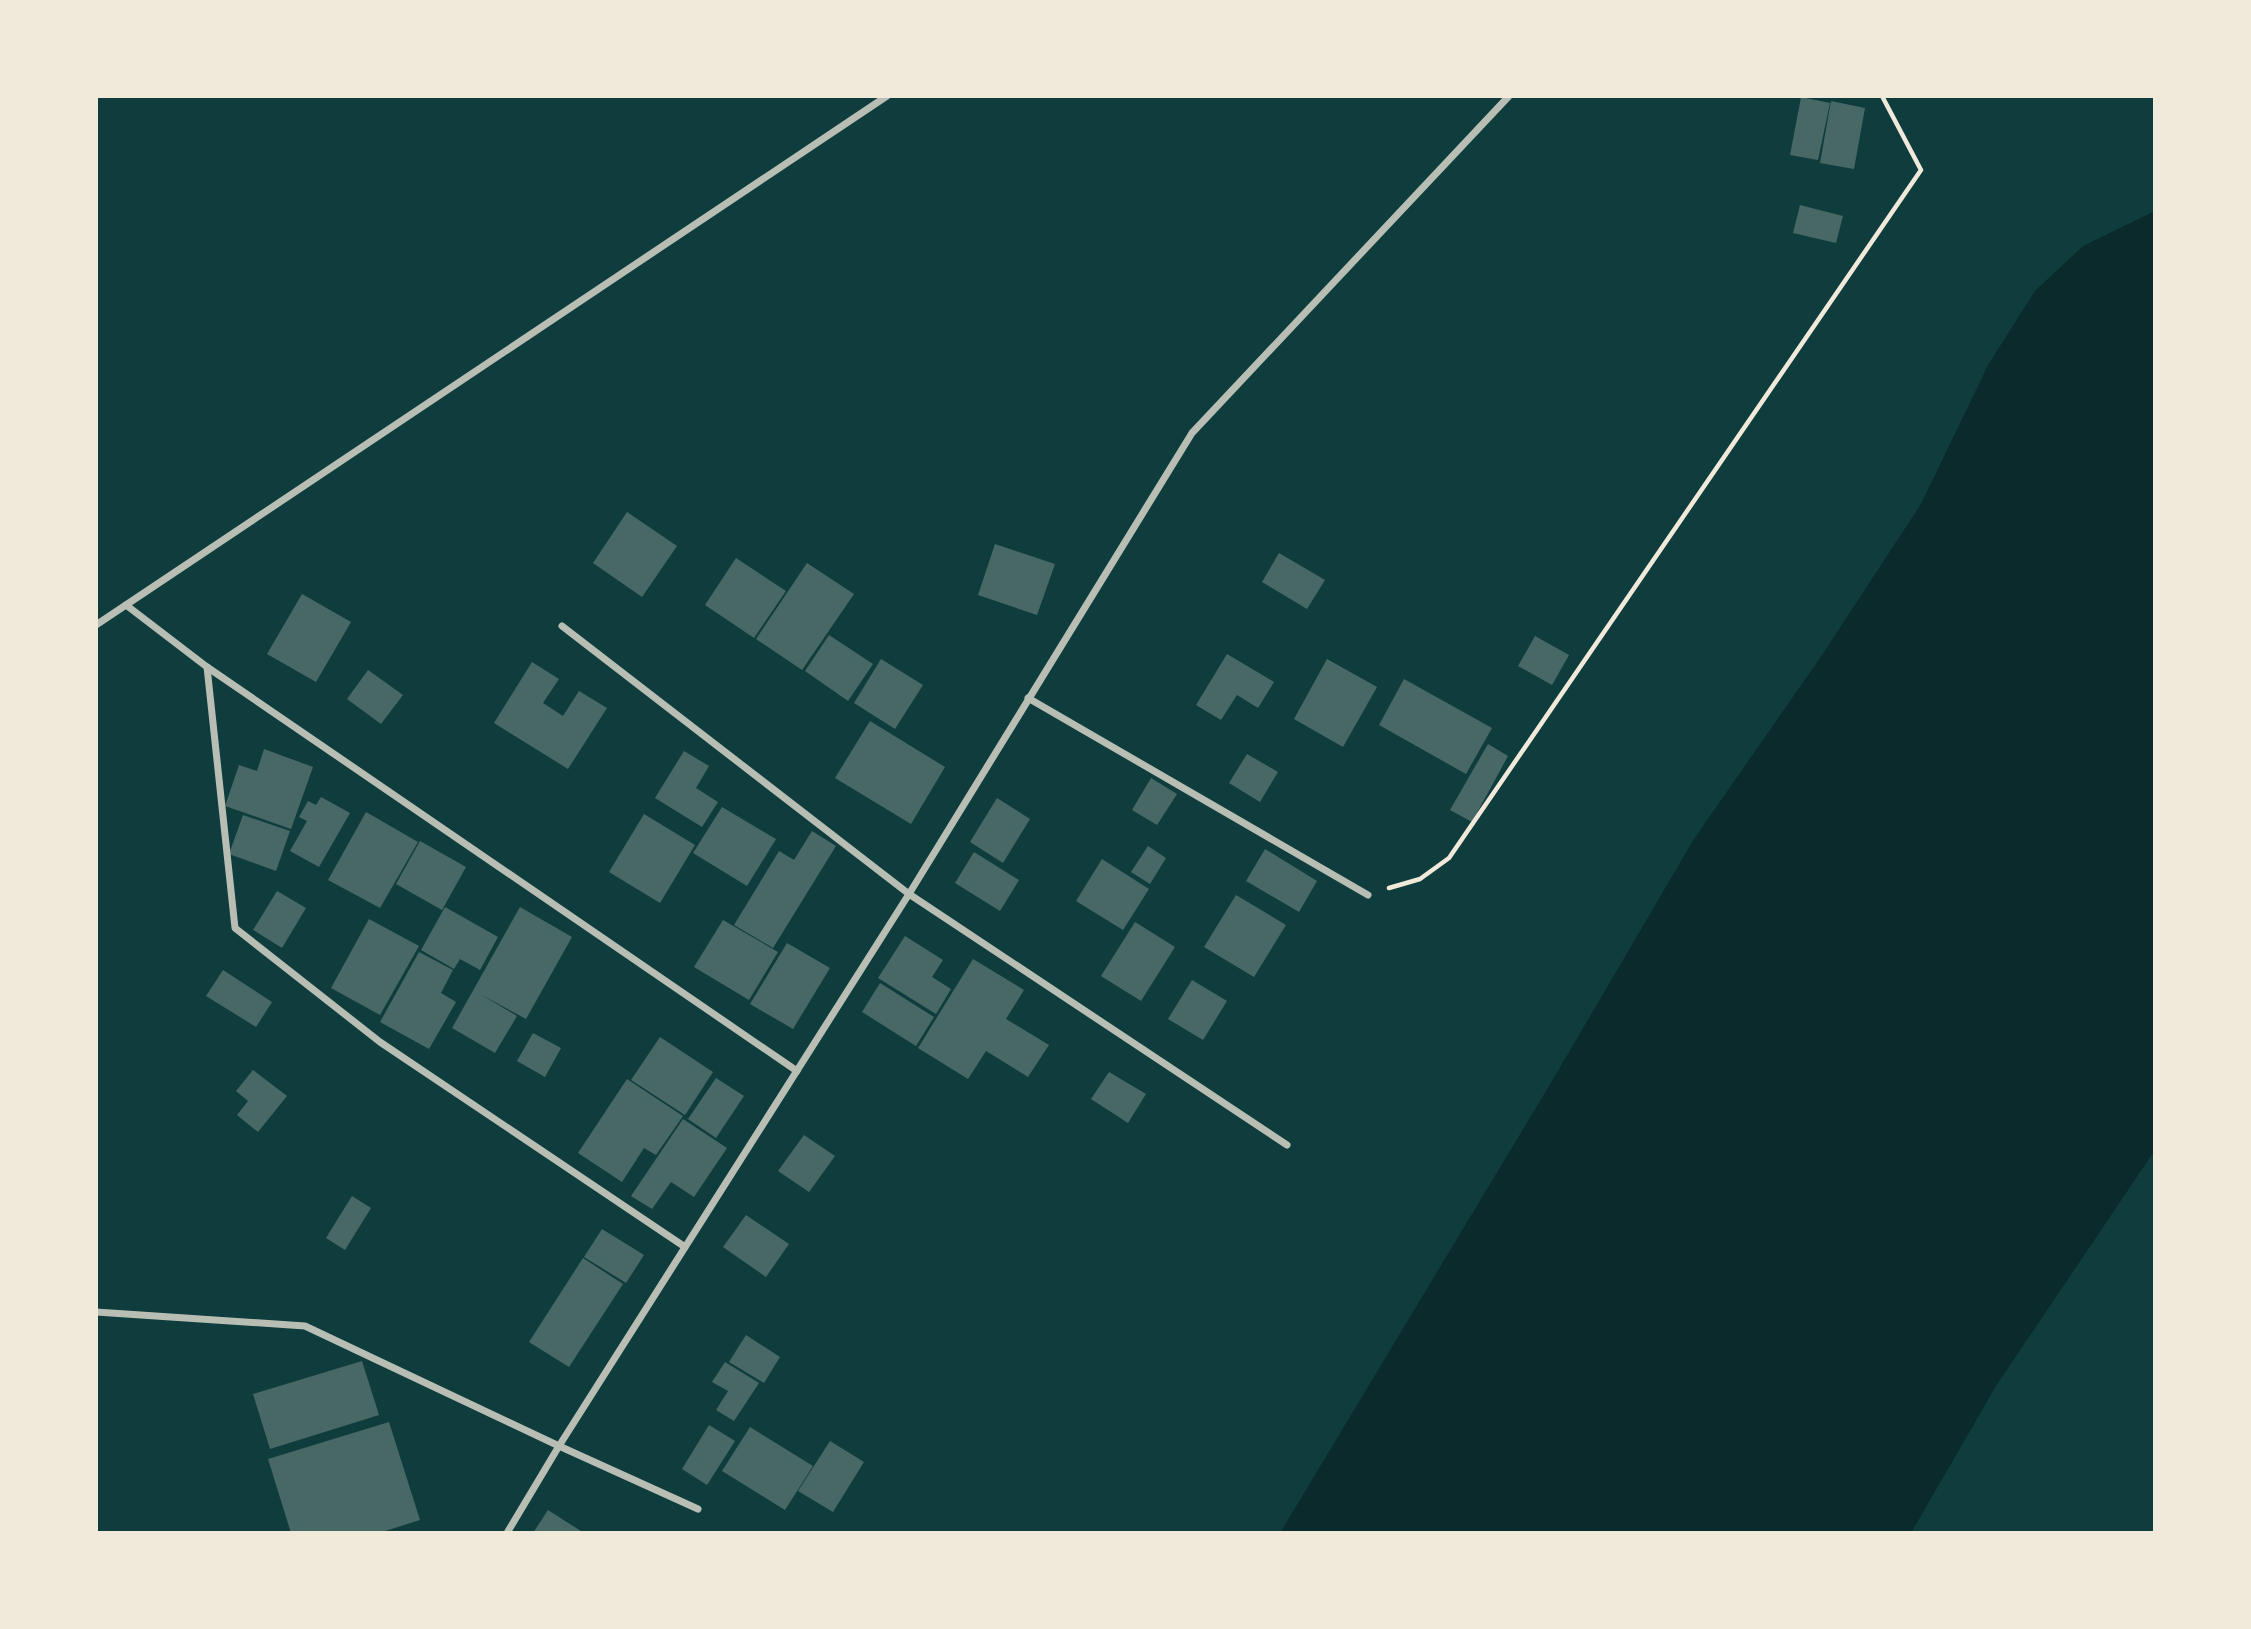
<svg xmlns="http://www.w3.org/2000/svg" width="2251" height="1629" viewBox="0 0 2251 1629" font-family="Commissioner,sans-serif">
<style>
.water{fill:#0a2a2b}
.building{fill:#486865}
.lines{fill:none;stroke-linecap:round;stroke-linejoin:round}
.path{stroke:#f1e9da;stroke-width:4.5}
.minor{stroke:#b8beb3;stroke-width:7}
</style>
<rect width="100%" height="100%" fill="#0f3d3e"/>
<polygon class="water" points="2155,211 2155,1150 1996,1386 1911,1533 1280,1533 1552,1081 1694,839 1822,655 1921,504 1988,365 2035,291 2083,246"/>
<g class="building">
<polygon points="1801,97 1830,103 1818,160 1790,155"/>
<polygon points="1831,101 1865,108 1854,169 1820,163"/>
<polygon points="1800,205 1843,216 1836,243 1793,233"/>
<polygon points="627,512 677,546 642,597 593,563"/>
<polygon points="995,544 1055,564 1037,615 978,595"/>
<polygon points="1279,553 1325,580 1307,609 1262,582"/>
<polygon points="736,558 786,591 754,638 705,605"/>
<polygon points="807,563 854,594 802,670 756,639"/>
<polygon points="302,594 351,622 316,682 267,654"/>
<polygon points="829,635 873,664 848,701 805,671"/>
<polygon points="1535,636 1569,655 1552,685 1518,666"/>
<polygon points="1227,654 1274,682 1258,708 1237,695 1221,720 1196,705"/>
<polygon points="881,659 923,685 895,729 854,703"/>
<polygon points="1327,659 1377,687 1343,747 1294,719"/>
<polygon points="532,662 559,679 543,703 563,716 579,691 607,708 568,769 494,723"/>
<polygon points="368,670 403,695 381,724 347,699"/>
<polygon points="1404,679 1492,728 1466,774 1379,725"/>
<polygon points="870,721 945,767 911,824 835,778"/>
<polygon points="1488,744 1508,756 1472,822 1450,810"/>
<polygon points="264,749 313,767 291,829 225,806 239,765 257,771"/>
<polygon points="684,751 709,766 696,788 718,802 702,827 655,798"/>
<polygon points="1247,754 1278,772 1260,802 1229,783"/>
<polygon points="1151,778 1177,794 1157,825 1132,810"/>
<polygon points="321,797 350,813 319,867 290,851 307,821 299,817 308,801 316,805"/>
<polygon points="997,798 1030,819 1003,863 970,842"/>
<polygon points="722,807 776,839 747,886 693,853"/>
<polygon points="366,812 418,842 380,908 328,880"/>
<polygon points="644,814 695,845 660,903 609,872"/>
<polygon points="243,815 290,831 276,871 229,854"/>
<polygon points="812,831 836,846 773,948 734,925 779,851 794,860"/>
<polygon points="420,841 466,867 442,910 396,884"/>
<polygon points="1148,846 1166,858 1150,884 1131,872"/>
<polygon points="1265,849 1317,881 1299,912 1246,881"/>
<polygon points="974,852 1019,880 1000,911 955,883"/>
<polygon points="1102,859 1149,889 1123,930 1076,901"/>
<polygon points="277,891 306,908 282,948 253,930"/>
<polygon points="1236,895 1286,925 1254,977 1204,947"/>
<polygon points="445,907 498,937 480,970 460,959 454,969 421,950"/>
<polygon points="520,907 572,937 526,1019 480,994 517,1016 495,1053 452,1028"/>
<polygon points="369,919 419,946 380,1015 331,988"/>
<polygon points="723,920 778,952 749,1000 694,967"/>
<polygon points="1135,922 1175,947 1141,1001 1101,976"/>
<polygon points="905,936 943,960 932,977 951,989 936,1014 878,978"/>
<polygon points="787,943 830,968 793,1029 750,1004"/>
<polygon points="419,952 453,970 441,993 456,1002 429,1049 380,1022"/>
<polygon points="973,959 1024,990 1006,1019 1049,1045 1028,1077 986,1051 968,1079 918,1048"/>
<polygon points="223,970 272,1002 256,1027 206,996"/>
<polygon points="1192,980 1227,1001 1203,1040 1168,1019"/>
<polygon points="880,983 934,1017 916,1046 862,1012"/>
<polygon points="533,1033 561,1048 545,1077 517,1061"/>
<polygon points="660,1037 713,1072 685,1115 631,1080"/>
<polygon points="253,1070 287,1096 258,1132 237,1115 248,1101 236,1091"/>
<polygon points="1109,1072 1146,1094 1128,1123 1091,1099"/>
<polygon points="716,1078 744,1096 716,1138 688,1119"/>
<polygon points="627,1079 683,1116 656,1155 644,1148 622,1182 578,1153"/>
<polygon points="683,1119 727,1148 694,1197 671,1182 652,1209 631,1196"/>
<polygon points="804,1135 835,1156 809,1192 778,1171"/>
<polygon points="352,1196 371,1208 345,1250 326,1238"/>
<polygon points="746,1215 789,1244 766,1277 723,1247"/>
<polygon points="602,1229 644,1255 626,1283 584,1257"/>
<polygon points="583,1258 623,1284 569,1367 529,1342"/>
<polygon points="746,1335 780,1357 764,1383 729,1362"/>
<polygon points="362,1361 379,1415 270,1449 253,1394"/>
<polygon points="725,1362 759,1383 734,1421 716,1410 728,1391 712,1382"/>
<polygon points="389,1422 420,1520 379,1533 291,1533 268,1459"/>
<polygon points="709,1425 735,1441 707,1485 682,1469"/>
<polygon points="750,1427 813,1466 785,1510 722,1471"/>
<polygon points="830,1441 864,1462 833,1512 798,1491"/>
<polygon points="548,1510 584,1533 533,1533"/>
</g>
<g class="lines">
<polyline class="path" points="1389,888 1420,879 1449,858 1921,170 1882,96"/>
<g class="minor">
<polyline points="126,605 207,667 797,1071"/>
<polyline points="96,625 887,96"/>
<polyline points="562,626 909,894 1287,1145"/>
<polyline points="207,667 235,928 380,1042 685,1247"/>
<polyline points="1028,698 1368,895"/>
<polyline points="96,1312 305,1326 559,1446 698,1509"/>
<polyline points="507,1533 559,1446 909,894 1192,433 1509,96"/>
</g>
</g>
<rect width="2251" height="1629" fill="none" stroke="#f1e9da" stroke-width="196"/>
</svg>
